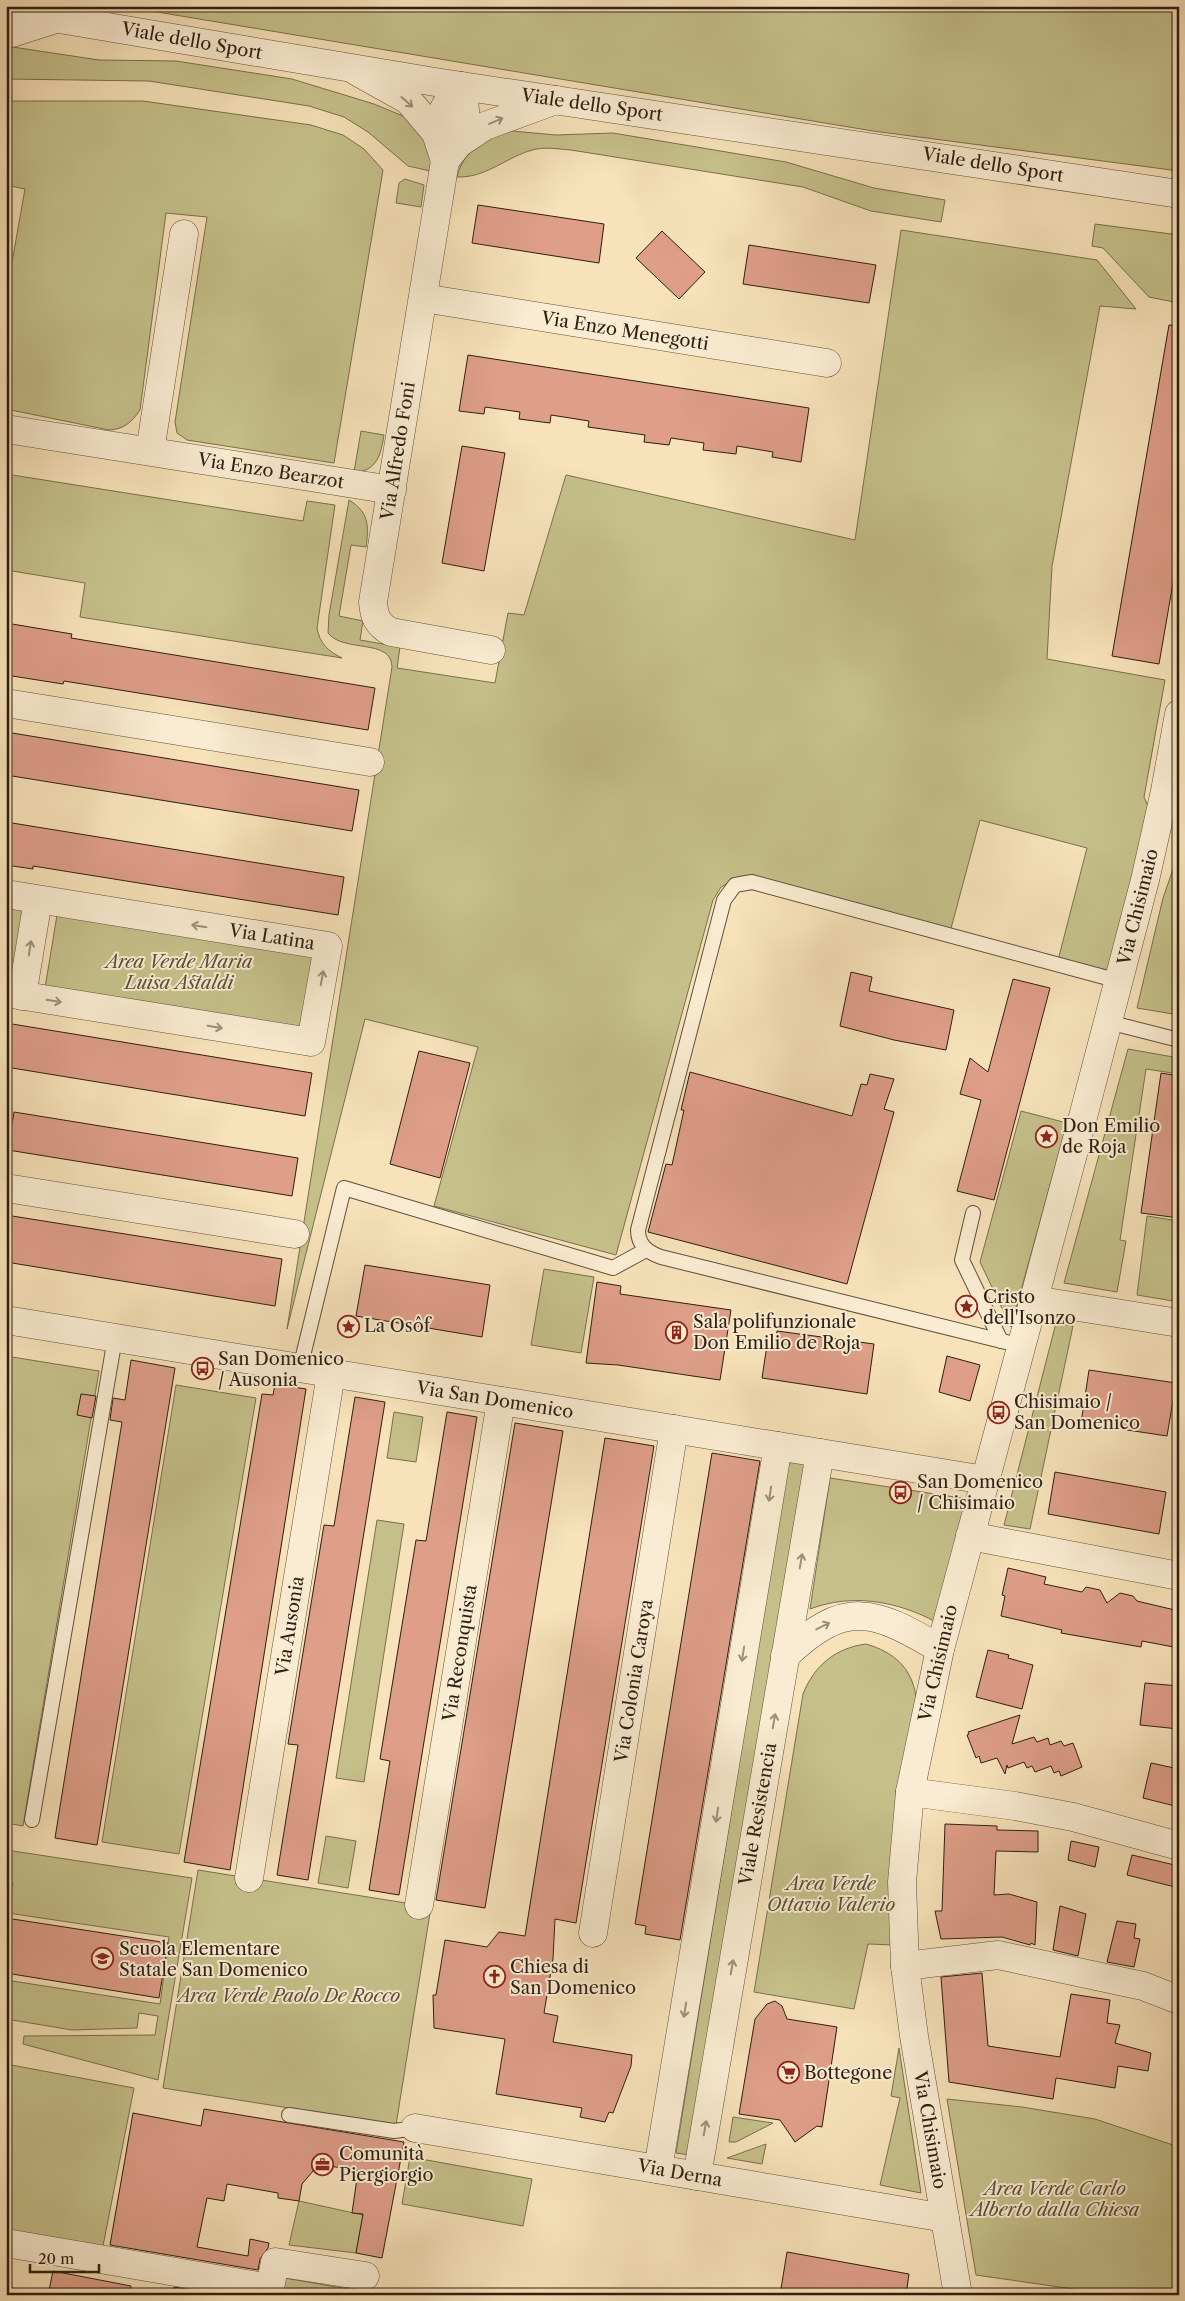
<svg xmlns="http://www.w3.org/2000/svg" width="1185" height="2301" viewBox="0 0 1185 2301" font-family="'Libre Caslon Text',serif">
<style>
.green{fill:#c5c08a;stroke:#7a6f4e}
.building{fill:#de9e88;stroke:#2e1e13}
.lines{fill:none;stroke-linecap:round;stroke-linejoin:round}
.service-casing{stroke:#604f3c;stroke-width:16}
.minor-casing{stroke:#604f3c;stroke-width:29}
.tertiary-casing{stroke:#604f3c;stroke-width:29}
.service{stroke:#faecd2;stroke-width:14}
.minor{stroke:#faecd2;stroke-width:28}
.tertiary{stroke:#faecd2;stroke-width:28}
.oneway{stroke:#9e8f7c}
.labels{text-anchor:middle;stroke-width:4;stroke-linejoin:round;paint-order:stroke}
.street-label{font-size:18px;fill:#2e1e13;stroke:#faecd2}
.park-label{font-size:18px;font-style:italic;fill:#5b4f37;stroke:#faecd2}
.poi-label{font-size:18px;fill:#2e1e13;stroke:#faecd2;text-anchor:start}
</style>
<rect width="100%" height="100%" fill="#f7e2b9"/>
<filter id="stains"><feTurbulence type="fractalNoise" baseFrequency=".004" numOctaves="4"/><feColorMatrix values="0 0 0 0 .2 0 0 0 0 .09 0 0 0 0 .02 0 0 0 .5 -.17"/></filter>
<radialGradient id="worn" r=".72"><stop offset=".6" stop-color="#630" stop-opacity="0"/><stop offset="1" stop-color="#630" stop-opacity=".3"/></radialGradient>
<g class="green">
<polygon points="121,6 1179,6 1179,171 873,131"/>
<polygon points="6,46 99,60 176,61 292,79 374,104 403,116 414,124 422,135 431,157 430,171 408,166 368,132 344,117 309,106 149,81 6,79"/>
<path d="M6,101h137l168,24 32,10 21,14 19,21 -49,293 -147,-23 -10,-7 -2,-11 32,-205 -41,-4 -26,197c-9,13 -16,19 -31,20l-103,-21v-113l19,-107 -19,-4z"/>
<path d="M512,131l44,4 57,-2 173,29 88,26 71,12 -4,22 -70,-11 -68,-24 -232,-37c-14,-1 -28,-4 -42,1 -25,8 -44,27 -72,26 5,-25 31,-43 55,-46z"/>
<polygon points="405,179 424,185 421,207 396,203 399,183"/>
<polygon points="1095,224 1179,235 1179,303 1149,297 1103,248 1092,246"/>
<path d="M901,230l196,30 39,49 -36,-3 -48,260 -5,93 118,21 -21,117 7,16 -45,165 -49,-14 30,-116 -107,-28 -31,116 -215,-56 -13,7 -8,13 -97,355 -182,-49 44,-159 -113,-28 -78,310 105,-662c0,-29 -49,-14 -64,-34l1,-18 20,-115c20,12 20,26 17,47l-15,-2 -12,71 24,5 -3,19 40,7 -3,21 98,15 13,-70 16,2 42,-140 289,65z"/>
<path d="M361,431l23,4c-3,19 -7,37 -30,37z"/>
<path d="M6,474l297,47 4,-20 28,4 -18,123c3,16 11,23 25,30l-262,-41 5,-34 -79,-13z"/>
<polygon points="1179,852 1179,1015 1137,1008 1163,898"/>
<polygon points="6,907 23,909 11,983 6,982"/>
<polygon points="57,915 314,957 302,1030 45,988"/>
<polygon points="1128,1049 1179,1058 1179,1074 1146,1069 1120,1240 1126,1241 1117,1292 1064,1283"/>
<polygon points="1021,1111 1067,1123 1011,1327 980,1262"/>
<polygon points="1147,1216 1179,1221 1179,1302 1137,1295"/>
<polygon points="544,1269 594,1277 581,1353 531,1345"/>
<polygon points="1056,1323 1073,1326 1030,1529 1004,1525"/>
<polygon points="6,1356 99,1371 23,1826 6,1823"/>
<polygon points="176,1385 256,1398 179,1854 102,1842"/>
<polygon points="394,1412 423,1417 416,1462 387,1458"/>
<polygon points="791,1462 805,1464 696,2156 676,2153 787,1468"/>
<path d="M830,1478l138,21 -32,123c-39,-21 -84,-29 -126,-13z"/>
<polygon points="377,1520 404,1524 364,1782 336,1778"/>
<path d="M866,1644c28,8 46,24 50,53l-23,248 -25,-1 -14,65 -100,-17 49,-298c11,-28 32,-46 63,-50z"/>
<polygon points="326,1836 356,1841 348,1888 318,1883"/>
<polygon points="6,1850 192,1878 158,2080 23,2044 24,2036 155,2035 158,2016 139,2013 137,2028 72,2030 6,2019 6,1980 160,2004 169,1937 8,1913 13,1883 6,1881"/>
<polygon points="198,1870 431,1907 396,2125 163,2088"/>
<polygon points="899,2048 921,2193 880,2185 900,2098 891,2096"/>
<polygon points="6,2064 134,2088 102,2251 6,2233"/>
<polygon points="947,2099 1022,2107 1095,2119 1179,2147 1179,2295 1115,2295 976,2275"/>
<polygon points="733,2117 773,2123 736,2142 729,2142"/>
<polygon points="766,2144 762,2164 727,2158"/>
<polygon points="410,2157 532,2179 523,2226 402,2204"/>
<polygon points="299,2201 363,2215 356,2253 289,2245"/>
<polygon points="285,2278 382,2295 281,2295"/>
</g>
<g class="building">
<polygon points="478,205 604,224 599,263 472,243"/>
<polygon points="662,231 705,272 679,299 636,258"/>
<polygon points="749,245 876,265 869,303 743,284"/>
<polygon points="1169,325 1179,326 1179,548 1159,664 1112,656"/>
<polygon points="468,355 809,408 801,462 772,457 773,452 737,446 736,454 703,450 704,443 671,438 669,445 644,442 645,435 588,427 589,421 551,415 550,423 519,419 520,412 485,407 484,414 459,411"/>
<polygon points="462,446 505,453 484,571 442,563"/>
<polygon points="6,623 72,634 71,638 375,688 368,730 64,681 63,684 6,675"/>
<polygon points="6,732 359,790 352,831 6,775"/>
<polygon points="6,822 344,877 338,915 33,866 33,869 6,865"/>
<polygon points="851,972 872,977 869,991 954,1010 946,1050 894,1040 840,1026"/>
<polygon points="1013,979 1050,988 994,1200 957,1191 981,1100 960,1094 970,1058 988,1072"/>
<polygon points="6,1023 312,1073 305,1116 6,1067"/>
<polygon points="419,1051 470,1063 440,1178 390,1164"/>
<polygon points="690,1072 852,1116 861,1084 867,1085 870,1074 894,1079 884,1109 894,1112 847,1284 648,1232 666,1164 672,1165 684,1110 681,1110"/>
<polygon points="1161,1073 1179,1076 1179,1218 1141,1213"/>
<polygon points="14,1112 298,1158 292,1196 8,1150"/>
<polygon points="6,1215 282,1259 275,1306 6,1262"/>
<polygon points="365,1265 490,1285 482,1337 356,1316"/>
<polygon points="597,1282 621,1286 620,1294 731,1310 720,1380 618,1365 586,1363"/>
<polygon points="777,1331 874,1344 867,1394 762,1378 767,1345 775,1347"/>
<polygon points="947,1356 980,1365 970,1401 939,1392"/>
<polygon points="131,1360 175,1368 97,1845 55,1838 122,1422 110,1420 113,1398 125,1400"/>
<polygon points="1089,1370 1176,1383 1167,1436 1081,1423"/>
<polygon points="275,1384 306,1389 230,1870 184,1862 262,1394 273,1395"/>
<polygon points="81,1394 96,1396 92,1418 77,1415"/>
<polygon points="355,1397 385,1402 308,1880 277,1875 298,1745 288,1744 324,1525 334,1526"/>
<polygon points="447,1412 477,1417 399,1895 369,1890 390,1761 380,1759 416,1540 426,1541"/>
<polygon points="515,1423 563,1431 485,1908 436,1900"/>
<polygon points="605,1438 654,1446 576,1923 555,1919 553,1959 544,2013 558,2016 553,2042 632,2055 631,2066 613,2113 609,2112 605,2122 580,2117 582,2108 496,2094 505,2039 434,2028 433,1995 436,1995 445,1940 487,1947 499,1932 525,1936"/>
<polygon points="712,1453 760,1461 680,1940 645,1934 646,1926 635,1924"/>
<polygon points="1055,1472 1166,1492 1159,1534 1048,1514"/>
<polygon points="1008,1568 1046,1577 1044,1584 1082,1592 1086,1587 1100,1590 1107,1603 1120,1593 1133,1596 1137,1601 1179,1611 1179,1648 1142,1641 1141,1647 1061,1633 1062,1630 1001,1616 1005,1596 1002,1595"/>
<polygon points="988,1650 1009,1655 1008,1658 1033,1665 1022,1709 976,1697"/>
<polygon points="1145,1683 1179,1686 1179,1729 1140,1725"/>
<polygon points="1020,1715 1012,1744 1034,1737 1037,1742 1048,1738 1050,1745 1061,1741 1064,1746 1073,1743 1082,1767 1061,1776 1059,1771 1054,1773 1051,1766 1035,1772 1032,1766 1027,1768 1024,1762 1008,1768 1007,1765 1005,1774 997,1758 981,1763 979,1756 976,1758 967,1735 969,1734 968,1732"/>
<polygon points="1151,1763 1179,1769 1179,1807 1143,1798"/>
<polygon points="945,1824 997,1826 997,1830 1038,1831 1038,1852 996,1851 994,1895 1009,1894 1037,1902 1035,1945 1031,1943 1030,1945 1002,1937 941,1939 935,1911 942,1911"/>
<polygon points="1071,1841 1099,1847 1095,1867 1068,1860"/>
<polygon points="1132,1855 1179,1866 1179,1888 1127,1875"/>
<polygon points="1060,1906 1086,1914 1078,1956 1053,1950"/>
<polygon points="6,1918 168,1943 159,1998 6,1973"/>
<polygon points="1117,1921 1136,1924 1134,1938 1140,1939 1134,1967 1107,1962"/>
<polygon points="982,1973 988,2046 1060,2057 1071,1994 1110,2000 1107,2023 1120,2025 1115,2043 1151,2053 1148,2071 1118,2066 1115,2088 1056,2078 1053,2099 949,2082 941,1977"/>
<polygon points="775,2001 782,2006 787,2019 837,2027 822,2127 817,2126 795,2142 780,2120 739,2114 755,2019 767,2004"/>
<polygon points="204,2109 404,2142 382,2258 356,2253 363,2214 352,2213 358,2171 319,2164 302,2184 299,2201 278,2198 278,2193 227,2184 224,2201 207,2198 197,2247 248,2256 250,2239 269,2243 268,2248 260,2259 258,2270 110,2245 133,2113 201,2126"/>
<polygon points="787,2252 909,2274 906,2295 780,2295"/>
<polygon points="53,2271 131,2286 130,2295 48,2295"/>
<polygon points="174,2287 217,2295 172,2295"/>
</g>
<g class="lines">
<defs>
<g id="service">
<polyline points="1108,1022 1179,1040"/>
<polyline points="973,1213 962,1260 1001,1341"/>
<path d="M1022,1346l-361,-89c-14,-5 -23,-12 -23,-27l86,-330 11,-15 17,-3 367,99"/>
<polyline points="300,1368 344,1188 613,1268 646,1250"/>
<polyline points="32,1820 115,1338"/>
<polyline points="289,2115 394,2131 415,2128"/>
</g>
<g id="minor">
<polyline points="6,32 12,33 59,18"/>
<polyline points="356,71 408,100 436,133 445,161"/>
<path d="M436,133c5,-19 10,-34 25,-47 5,23 7,34 -2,57"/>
<polyline points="423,298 827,363"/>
<polyline points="6,429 392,490"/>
<polyline points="150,451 184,234"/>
<path d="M491,650l-100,-18c-13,-7 -17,-15 -18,-30l72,-441 14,-18 26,-17 71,-26"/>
<polyline points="6,703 370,762"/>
<polyline points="6,894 328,946 311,1042 6,993"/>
<polyline points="22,996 38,900"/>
<polyline points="6,1188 295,1234"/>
<polyline points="1034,1300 1179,1323"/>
<polyline points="6,1320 985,1480"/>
<polyline points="970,1536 1179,1576"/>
<path d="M785,1656c60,-57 88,-47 155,-7"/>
<polyline points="910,1792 1015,1806 1073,1817 1179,1846"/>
<polyline points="249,1878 331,1374"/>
<polyline points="419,1905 501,1401"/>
<polyline points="593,1933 674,1429"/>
<polyline points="905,1966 998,1955 1143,1986 1179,2000"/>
<polyline points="415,2128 945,2218"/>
<polyline points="658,2169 778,1446"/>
<polyline points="697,2176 820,1453"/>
<polyline points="6,2243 270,2288 275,2262 365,2276"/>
<polyline points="958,2295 914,2036 905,1966 902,1882 910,1792 940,1649 1084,1113 1145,880 1165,791 1179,714"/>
</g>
<polyline id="tertiary" points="6,10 435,82 1179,194"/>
</defs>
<use href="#service" class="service-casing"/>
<use href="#minor" class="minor-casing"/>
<use href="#tertiary" class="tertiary-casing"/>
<use href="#service" class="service"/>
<use href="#minor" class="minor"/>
<use href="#tertiary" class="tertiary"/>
</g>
<defs><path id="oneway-shaft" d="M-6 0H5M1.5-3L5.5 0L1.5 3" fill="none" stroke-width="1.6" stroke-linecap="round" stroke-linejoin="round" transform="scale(1.25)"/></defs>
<g class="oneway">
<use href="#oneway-shaft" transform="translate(407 102) rotate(41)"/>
<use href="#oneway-shaft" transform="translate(496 121) rotate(-23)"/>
<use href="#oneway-shaft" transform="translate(199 926) rotate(-171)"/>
<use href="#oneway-shaft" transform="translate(30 948) rotate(-81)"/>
<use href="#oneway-shaft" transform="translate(322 978) rotate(-80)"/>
<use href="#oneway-shaft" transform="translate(54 1001) rotate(9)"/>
<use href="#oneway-shaft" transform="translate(215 1027) rotate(9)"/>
<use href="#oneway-shaft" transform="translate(770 1494) rotate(99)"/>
<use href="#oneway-shaft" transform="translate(801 1561) rotate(-80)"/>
<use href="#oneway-shaft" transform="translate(823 1626) rotate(-27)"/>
<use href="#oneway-shaft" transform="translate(743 1654) rotate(99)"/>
<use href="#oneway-shaft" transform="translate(774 1721) rotate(-80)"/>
<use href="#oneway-shaft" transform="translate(717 1815) rotate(99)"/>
<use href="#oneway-shaft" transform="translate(732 1967) rotate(-80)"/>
<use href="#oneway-shaft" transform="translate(685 2010) rotate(99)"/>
<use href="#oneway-shaft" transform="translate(705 2128) rotate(-80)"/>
</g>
<defs>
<symbol id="sight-ring" viewBox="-11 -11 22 22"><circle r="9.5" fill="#faecd2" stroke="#8f2418" stroke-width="1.5"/><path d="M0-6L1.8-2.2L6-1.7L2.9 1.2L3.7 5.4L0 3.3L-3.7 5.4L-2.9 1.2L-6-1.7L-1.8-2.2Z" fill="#8f2418"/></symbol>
<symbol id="building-ring" viewBox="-11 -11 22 22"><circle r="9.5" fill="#faecd2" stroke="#8f2418" stroke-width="1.5"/><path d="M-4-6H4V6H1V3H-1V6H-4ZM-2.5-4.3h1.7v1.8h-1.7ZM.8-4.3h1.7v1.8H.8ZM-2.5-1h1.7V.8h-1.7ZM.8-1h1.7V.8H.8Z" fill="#8f2418"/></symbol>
<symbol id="bus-ring" viewBox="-11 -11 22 22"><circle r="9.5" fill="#faecd2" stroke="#8f2418" stroke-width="1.5"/><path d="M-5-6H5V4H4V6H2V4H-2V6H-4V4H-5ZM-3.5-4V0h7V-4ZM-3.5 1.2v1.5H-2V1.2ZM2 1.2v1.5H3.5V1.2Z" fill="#8f2418"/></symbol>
<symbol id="school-ring" viewBox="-11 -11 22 22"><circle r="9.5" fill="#faecd2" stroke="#8f2418" stroke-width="1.5"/><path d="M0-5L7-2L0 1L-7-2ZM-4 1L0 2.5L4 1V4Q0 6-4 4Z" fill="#8f2418"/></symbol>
<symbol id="church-ring" viewBox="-11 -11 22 22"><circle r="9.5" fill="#faecd2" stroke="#8f2418" stroke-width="1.5"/><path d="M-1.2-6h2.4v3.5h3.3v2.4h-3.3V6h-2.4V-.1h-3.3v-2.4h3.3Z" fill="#8f2418"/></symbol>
<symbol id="supermarket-ring" viewBox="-11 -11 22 22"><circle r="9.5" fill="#faecd2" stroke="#8f2418" stroke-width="1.5"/><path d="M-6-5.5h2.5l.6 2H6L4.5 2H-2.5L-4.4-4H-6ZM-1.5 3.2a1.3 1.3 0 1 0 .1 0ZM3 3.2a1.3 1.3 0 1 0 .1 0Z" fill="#8f2418"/></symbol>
<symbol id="office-ring" viewBox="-11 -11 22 22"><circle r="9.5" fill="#faecd2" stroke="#8f2418" stroke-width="1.5"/><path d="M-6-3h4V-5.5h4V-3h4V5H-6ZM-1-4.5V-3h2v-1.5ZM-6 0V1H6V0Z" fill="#8f2418"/></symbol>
</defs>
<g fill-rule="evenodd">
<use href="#sight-ring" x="1034" y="1124" width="25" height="25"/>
<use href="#sight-ring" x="954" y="1294" width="25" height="25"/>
<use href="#sight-ring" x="336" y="1314" width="25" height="25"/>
<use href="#building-ring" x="664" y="1320" width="25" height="25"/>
<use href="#bus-ring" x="190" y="1356" width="25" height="25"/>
<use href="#bus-ring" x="986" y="1400" width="25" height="25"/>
<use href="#bus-ring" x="888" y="1480" width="25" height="25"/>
<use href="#school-ring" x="90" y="1946" width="25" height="25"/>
<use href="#church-ring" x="482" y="1964" width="25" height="25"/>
<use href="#supermarket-ring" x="776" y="2060" width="25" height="25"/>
<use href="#office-ring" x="310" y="2152" width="25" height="25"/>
</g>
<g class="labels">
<g class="street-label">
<text transform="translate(192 41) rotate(10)" y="6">Viale dello Sport</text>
<text transform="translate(592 105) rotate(8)" y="6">Viale dello Sport</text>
<text transform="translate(993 165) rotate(9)" y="6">Viale dello Sport</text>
<text transform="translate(625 331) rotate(9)" y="6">Via Enzo Menegotti</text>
<text transform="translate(398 451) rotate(-81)" y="6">Via Alfredo Foni</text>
<text transform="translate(271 471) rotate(9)" y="6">Via Enzo Bearzot</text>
<text transform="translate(1138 907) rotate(-76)" y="6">Via Chisimaio</text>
<text transform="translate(272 937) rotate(9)" y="6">Via Latina</text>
<text transform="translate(495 1400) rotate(9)" y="6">Via San Domenico</text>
<text transform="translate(290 1626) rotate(-81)" y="6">Via Ausonia</text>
<text transform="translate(460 1653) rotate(-81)" y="6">Via Reconquista</text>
<text transform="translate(938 1663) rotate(-77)" y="6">Via Chisimaio</text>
<text transform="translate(634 1681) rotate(-81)" y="6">Via Colonia Caroya</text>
<text transform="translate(758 1814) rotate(-80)" y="6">Viale Resistencia</text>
<text transform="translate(930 2130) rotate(80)" y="6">Via Chisimaio</text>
<text transform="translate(680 2173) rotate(10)" y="6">Via Derna</text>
</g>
<g class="park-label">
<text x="179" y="968">Area Verde Maria<tspan x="179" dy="21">Luisa Astaldi</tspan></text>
<text x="831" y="1890">Area Verde<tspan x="831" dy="21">Ottavio Valerio</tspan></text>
<text x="289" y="2002">Area Verde Paolo De Rocco</text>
<text x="1055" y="2195">Area Verde Carlo<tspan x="1055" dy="21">Alberto dalla Chiesa</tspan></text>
</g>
<g class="poi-label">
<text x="1062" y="1132">Don Emilio<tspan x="1062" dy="21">de Roja</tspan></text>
<text x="983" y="1303">Cristo<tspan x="983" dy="21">dell'Isonzo</tspan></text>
<text x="693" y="1328">Sala polifunzionale<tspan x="693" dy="21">Don Emilio de Roja</tspan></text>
<text x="364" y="1332">La Osôf</text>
<text x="218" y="1365">San Domenico<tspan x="218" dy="21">/ Ausonia</tspan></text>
<text x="1014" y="1408">Chisimaio /<tspan x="1014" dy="21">San Domenico</tspan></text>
<text x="917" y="1488">San Domenico<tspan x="917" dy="21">/ Chisimaio</tspan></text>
<text x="119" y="1955">Scuola Elementare<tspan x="119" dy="21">Statale San Domenico</tspan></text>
<text x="510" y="1973">Chiesa di<tspan x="510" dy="21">San Domenico</tspan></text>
<text x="804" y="2079">Bottegone</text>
<text x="339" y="2160">Comunità<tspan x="339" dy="21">Piergiorgio</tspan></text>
</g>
</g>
<rect width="1185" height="2301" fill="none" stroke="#f7e2b9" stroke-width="25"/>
<rect x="8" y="8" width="1170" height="2286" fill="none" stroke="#2e1e13" stroke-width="2.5"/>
<rect x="12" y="12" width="1160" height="2276" fill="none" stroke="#2e1e13"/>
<path d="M30 2264v8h69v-8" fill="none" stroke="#2e1e13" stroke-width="2.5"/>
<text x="38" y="2264" font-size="15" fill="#2e1e13" stroke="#faecd2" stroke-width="4" paint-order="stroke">20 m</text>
<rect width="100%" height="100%" filter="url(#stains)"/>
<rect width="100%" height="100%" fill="url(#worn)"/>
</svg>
